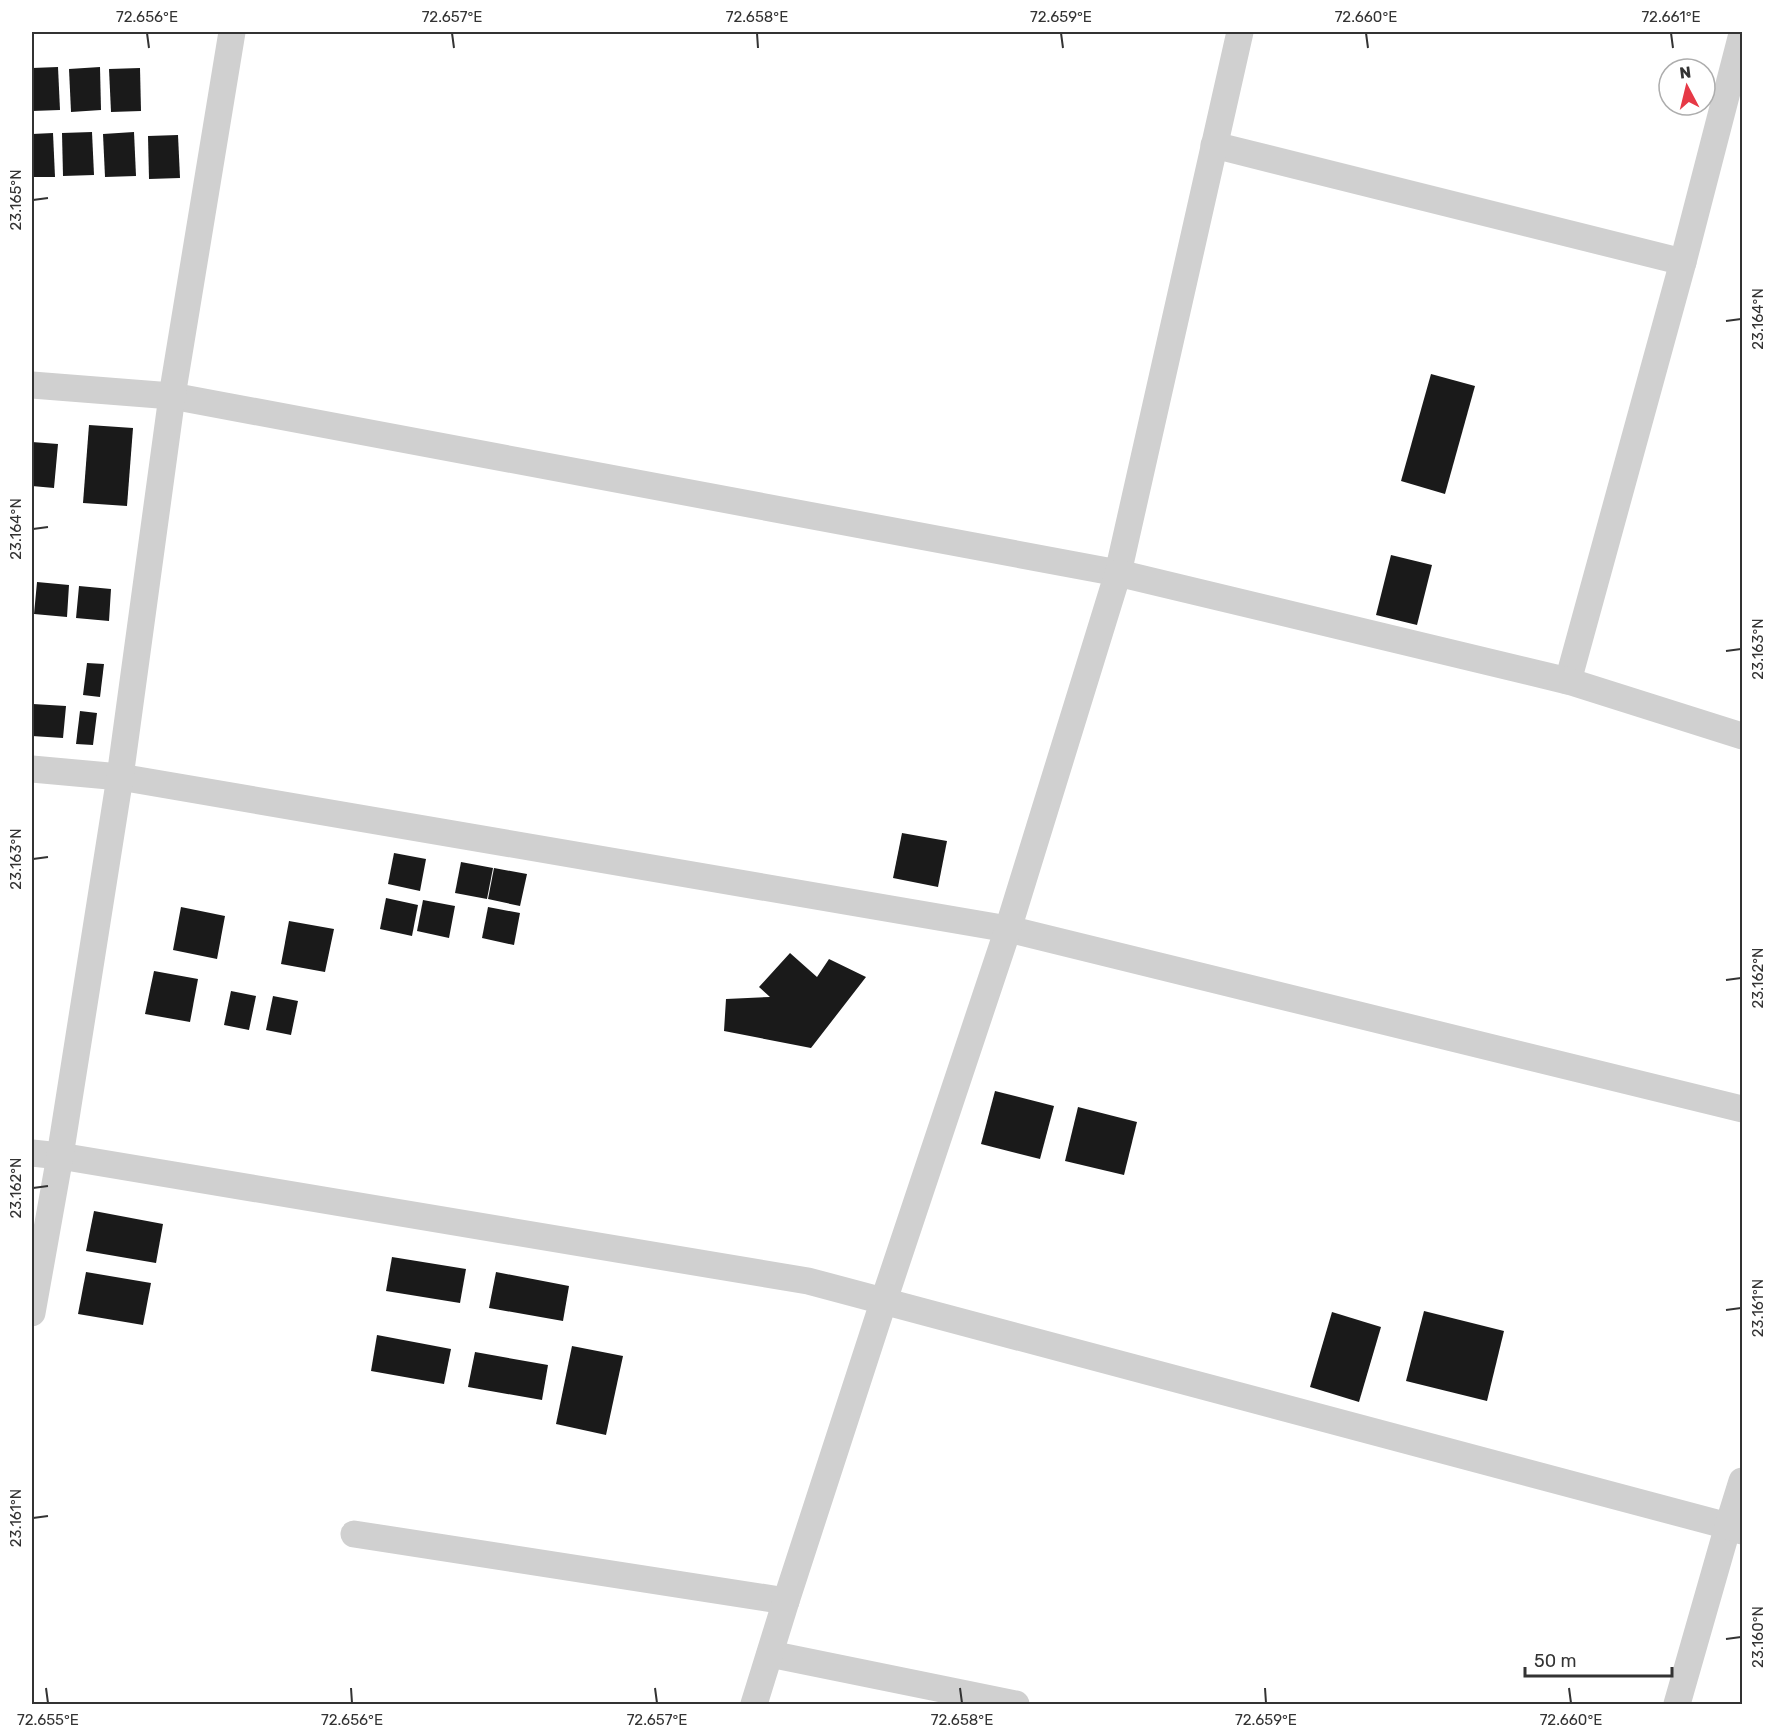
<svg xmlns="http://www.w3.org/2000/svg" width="1774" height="1736" viewBox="0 0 1774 1736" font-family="Rubik,sans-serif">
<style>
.building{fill:#1a1a1a}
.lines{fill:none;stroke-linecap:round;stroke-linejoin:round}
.minor{stroke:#d0d0d0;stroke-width:27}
.ticks{fill:none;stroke:#333;stroke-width:2}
.neatline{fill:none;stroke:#333;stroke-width:2}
.ticks-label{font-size:15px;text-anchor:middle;fill:#333}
</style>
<rect width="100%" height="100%" fill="#fff"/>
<g class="building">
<polygon points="58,67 60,110 32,111 32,68"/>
<polygon points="100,67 101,110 71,112 69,69"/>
<polygon points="140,68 141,111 111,112 109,69"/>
<polygon points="92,132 94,175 63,176 62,133"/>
<polygon points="134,132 136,176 105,177 103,134"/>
<polygon points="53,133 55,177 32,177 32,134"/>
<polygon points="178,135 180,178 149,179 148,136"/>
<polygon points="1431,374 1475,386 1445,494 1401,481"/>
<polygon points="89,425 133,428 127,506 83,503"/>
<polygon points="32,442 58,444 54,488 32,486"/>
<polygon points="1391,555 1432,565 1417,625 1376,615"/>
<polygon points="37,582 69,585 67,617 34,614"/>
<polygon points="79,586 111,589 109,621 76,618"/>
<polygon points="87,663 104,664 100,697 83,695"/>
<polygon points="33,704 66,706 63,738 32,736"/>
<polygon points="80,711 97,713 93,745 76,744"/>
<polygon points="902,833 947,841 938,887 893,878"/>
<polygon points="394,853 426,859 420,891 388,884"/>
<polygon points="461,862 493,868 487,899 455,893"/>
<polygon points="494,868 527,874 520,906 488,899"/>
<polygon points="386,898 418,905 412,936 380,929"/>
<polygon points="423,900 455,906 449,938 417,931"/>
<polygon points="181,907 225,916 217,959 173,950"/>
<polygon points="488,907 520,913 514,945 482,938"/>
<polygon points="289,921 334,929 325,972 281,964"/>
<polygon points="790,953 817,977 829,959 866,977 811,1048 724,1031 726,999 770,997 759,987"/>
<polygon points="154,971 198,979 190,1022 145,1014"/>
<polygon points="231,991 256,996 249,1030 224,1025"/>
<polygon points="273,996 298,1001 291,1035 266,1030"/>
<polygon points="995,1091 1054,1106 1040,1159 981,1144"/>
<polygon points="1078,1107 1137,1122 1124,1175 1065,1161"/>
<polygon points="94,1211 163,1224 156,1263 86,1251"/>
<polygon points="392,1257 466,1269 460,1303 386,1291"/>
<polygon points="86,1272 151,1283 143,1325 78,1314"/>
<polygon points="496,1272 569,1286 563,1321 489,1308"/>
<polygon points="1424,1311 1504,1331 1487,1401 1406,1381"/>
<polygon points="1332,1312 1381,1327 1359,1402 1310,1387"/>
<polygon points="377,1335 451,1349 444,1384 371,1371"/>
<polygon points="572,1346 623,1356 606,1435 556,1424"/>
<polygon points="475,1352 548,1365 542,1400 468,1387"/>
</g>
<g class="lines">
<g class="minor">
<polyline points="1214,145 1683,262"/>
<polyline points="32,385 172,396 1118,573 1240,32"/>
<polyline points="1568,681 1683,262 1742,34"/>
<polyline points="32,769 120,777 1008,929 1742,1109"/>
<polyline points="32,1153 60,1156 808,1281 1728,1526 1677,1704"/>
<polyline points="32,1313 60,1156 120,777 172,396 232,32"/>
<polyline points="1742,1481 1728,1526 1742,1531"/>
<polyline points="354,1534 786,1601"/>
<polyline points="770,1654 1016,1704"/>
<polyline points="754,1704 786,1601 884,1300 1008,929 1118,573 1568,681 1742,736"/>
</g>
</g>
<path class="ticks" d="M147,33l2,15M452,33l2,15M757,33l1,15M1061,33l2,15M1366,33l2,15M1671,33l2,15M33,200l15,-2M1726,321l15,-2M33,529l15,-2M1726,651l15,-2M33,859l15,-2M1726,980l15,-2M33,1188l15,-2M1726,1310l15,-2M33,1518l15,-2M1726,1639l15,-2M46,1688l2,15M351,1688l1,15M655,1688l2,15M960,1688l2,15M1265,1688l1,15M1569,1688l2,15"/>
<rect width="1774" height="1736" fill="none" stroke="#ffffff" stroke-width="66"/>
<g transform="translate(1687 87) rotate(353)"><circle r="28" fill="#ffffff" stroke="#adadad" stroke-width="1.5"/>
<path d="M0-4.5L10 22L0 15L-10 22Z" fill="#e63946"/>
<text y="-9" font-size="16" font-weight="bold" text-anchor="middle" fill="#333333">N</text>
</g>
<path d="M1525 1667v9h147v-9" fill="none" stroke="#333333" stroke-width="3"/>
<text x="1534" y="1667" font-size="18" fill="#333333" stroke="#ffffff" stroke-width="4.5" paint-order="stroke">50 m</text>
<rect x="33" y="33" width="1708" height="1670" class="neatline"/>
<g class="ticks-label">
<text x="147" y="22">72.656°E</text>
<text x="452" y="22">72.657°E</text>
<text x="757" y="22">72.658°E</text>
<text x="1061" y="22">72.659°E</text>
<text x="1366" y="22">72.660°E</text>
<text x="1671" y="22">72.661°E</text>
<text transform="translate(16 200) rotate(-90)" y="5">23.165°N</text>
<text transform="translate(1758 319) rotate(-90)" y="5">23.164°N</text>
<text transform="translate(16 529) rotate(-90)" y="5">23.164°N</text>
<text transform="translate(1758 649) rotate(-90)" y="5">23.163°N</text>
<text transform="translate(16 859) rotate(-90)" y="5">23.163°N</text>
<text transform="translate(1758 978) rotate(-90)" y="5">23.162°N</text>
<text transform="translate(16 1188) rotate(-90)" y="5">23.162°N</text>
<text transform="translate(1758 1308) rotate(-90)" y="5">23.161°N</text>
<text transform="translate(16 1518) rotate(-90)" y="5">23.161°N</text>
<text transform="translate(1758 1637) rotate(-90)" y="5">23.160°N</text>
<text x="48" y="1725">72.655°E</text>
<text x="352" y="1725">72.656°E</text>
<text x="657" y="1725">72.657°E</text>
<text x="962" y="1725">72.658°E</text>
<text x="1266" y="1725">72.659°E</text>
<text x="1571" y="1725">72.660°E</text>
</g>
</svg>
